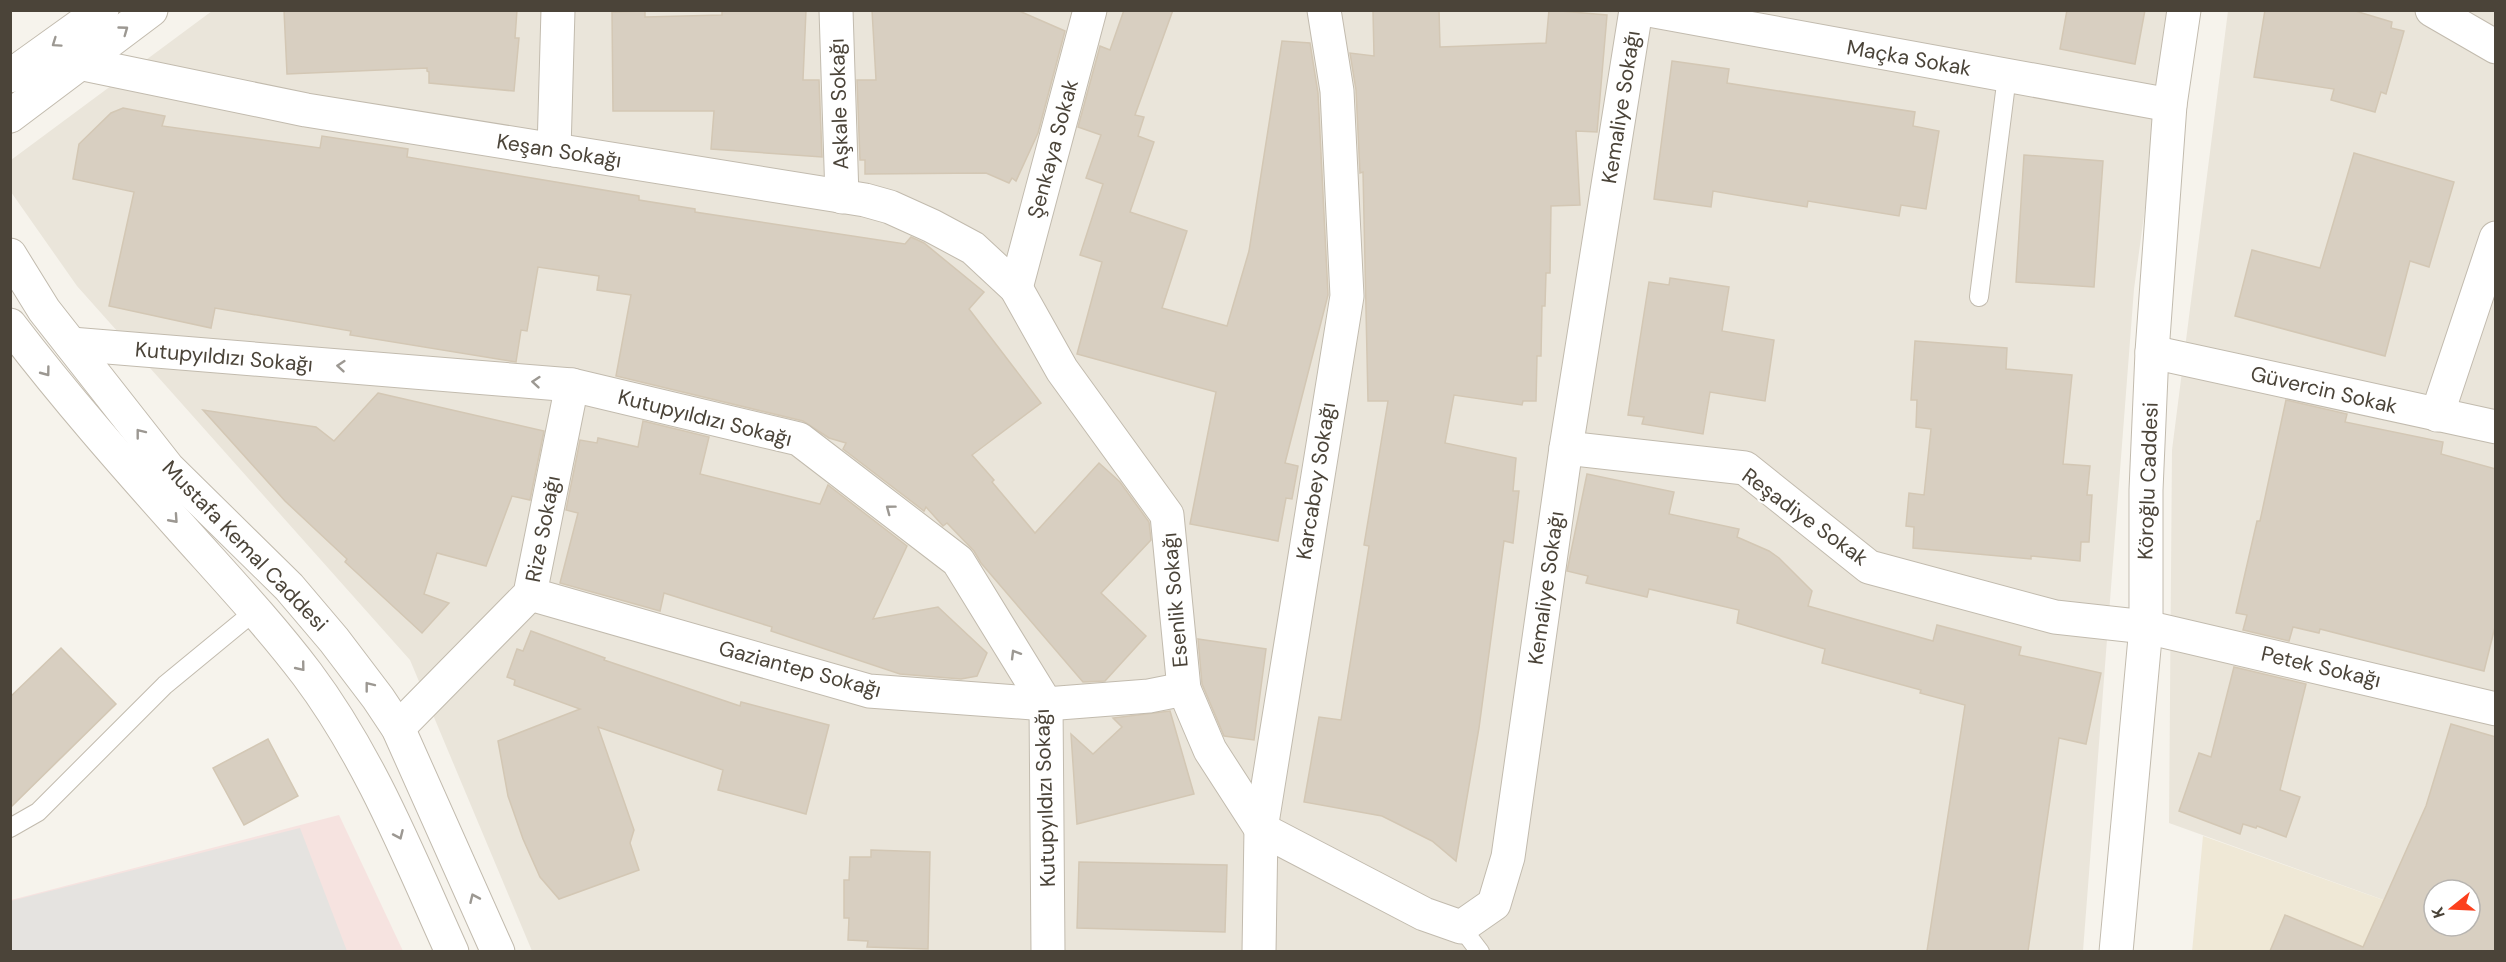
<svg xmlns="http://www.w3.org/2000/svg" width="2506" height="962" viewBox="0 0 2506 962" font-family="'DM Sans',sans-serif">
<style>
.residential{fill:#eae5da}
.education{fill:#efe8d6}
.medical{fill:#f6e3e0}
.parking{fill:#e5e3e0}
.building{fill:#d8cfc1;stroke:#d3c7b4;stroke-width:1.5;fill-rule:evenodd}
.lines{fill:none;stroke-linecap:round;stroke-linejoin:round}
.service-casing{stroke:#c2bbae;stroke-width:20}
.minor-casing{stroke:#c2bbae;stroke-width:35}
.tertiary-casing{stroke:#c2bbae;stroke-width:35}
.service{stroke:#fff;stroke-width:18}
.minor{stroke:#fff;stroke-width:33}
.tertiary{stroke:#fff;stroke-width:33}
.oneway{stroke:#9c9892}
.labels{text-anchor:middle;stroke-width:4.5;stroke-linejoin:round;paint-order:stroke}
.street-label{font-size:21px;fill:#4b4439;stroke:#fff}
</style>
<rect width="100%" height="100%" fill="#f6f3ec"/>
<g class="residential">
<polygon points="212,11 2172,11 2134,289 2083,951 532,951 410,660 77,286 11,192 11,160"/>
<polygon points="2228,11 2495,11 2495,939 2470,926 2470,890 2434,890 2434,918 2169,823 2172,450"/>
</g>
<polygon class="education" points="2203,836 2434,918 2434,926 2496,939 2495,952 2192,952"/>
<polygon class="medical" points="339,815 403,951 11,952 11,900"/>
<polygon class="parking" points="300,828 347,951 11,951 11,901"/>
<g class="building">
<polygon points="284,10 517,10 515,38 519,38 514,91 429,83 429,72 427,71 427,68 287,74"/>
<polygon points="722,10 806,10 803,80 819,80 822,157 711,149 714,111 613,111 612,12 645,11 645,17 722,15"/>
<polygon points="872,10 1017,10 1065,31 1038,133 1016,181 1012,178 1009,183 986,173 865,174 865,160 860,160 857,80 876,80"/>
<polygon points="1124,10 1173,10 1135,115 1144,117 1138,136 1154,142 1130,212 1187,231 1162,308 1227,326 1249,251 1282,41 1310,43 1318,93 1328,295 1285,463 1298,466 1292,499 1286,498 1278,541 1190,524 1216,392 1077,354 1102,262 1080,255 1103,184 1086,178 1101,135 1078,127 1100,46 1110,50"/>
<polygon points="1439,10 1440,47 1546,43 1549,10 1607,15 1597,132 1576,131 1580,205 1551,206 1550,273 1546,273 1545,306 1542,306 1541,356 1537,356 1536,401 1523,401 1522,405 1454,395 1445,443 1516,458 1513,491 1519,491 1513,543 1504,541 1479,728 1456,861 1432,841 1382,816 1304,802 1319,717 1341,720 1369,546 1364,545 1388,401 1368,401 1363,172 1360,173 1356,90 1350,53 1374,56 1373,11"/>
<polygon points="2067,10 2145,10 2135,64 2060,49"/>
<polygon points="2265,10 2352,10 2392,22 2391,28 2404,31 2386,94 2381,92 2375,112 2331,100 2334,89 2254,77"/>
<polygon points="1672,61 1729,69 1727,83 1915,112 1913,126 1939,131 1926,209 1901,205 1899,216 1808,201 1807,207 1713,191 1711,207 1654,199"/>
<polygon points="123,108 165,116 162,126 320,148 322,136 408,149 407,157 639,196 639,200 695,209 695,212 905,244 911,237 924,243 984,292 969,309 1041,403 972,455 994,480 992,482 1035,533 1099,463 1120,482 1149,522 1151,540 1101,593 1146,636 1105,681 1083,682 981,563 974,551 947,523 943,526 926,507 924,511 843,449 846,443 829,438 803,421 616,376 631,295 597,290 599,276 538,267 527,331 521,330 516,362 350,335 351,331 215,308 211,328 109,306 134,192 73,179 79,144 111,113"/>
<polygon points="2354,153 2454,182 2429,267 2410,261 2385,356 2235,316 2252,250 2320,268"/>
<polygon points="2024,155 2103,161 2094,287 2016,282"/>
<polygon points="1670,278 1729,287 1722,331 1774,340 1765,401 1710,392 1703,434 1642,424 1644,417 1628,415 1649,282 1669,285"/>
<polygon points="1915,341 2007,348 2006,369 2072,375 2063,464 2090,466 2087,495 2092,495 2089,542 2081,542 2080,561 2031,556 2031,559 1913,548 1914,527 1906,526 1909,493 1924,495 1931,429 1916,427 1917,400 1911,400"/>
<polygon points="378,393 544,431 530,500 512,496 486,566 437,553 424,594 449,603 422,633 345,562 347,559 285,501 203,410 316,427 334,441"/>
<polygon points="2286,400 2347,414 2345,422 2443,442 2441,454 2496,469 2496,623 2484,671 2320,629 2319,633 2293,627 2289,641 2243,630 2247,615 2236,613 2257,521 2260,521"/>
<polygon points="643,421 709,437 700,474 820,504 828,485 907,546 873,619 938,607 987,653 977,676 961,679 900,674 771,631 772,627 664,593 660,611 560,583 578,513 566,510 580,440 597,443 598,438 638,447"/>
<polygon points="1587,474 1674,492 1669,514 1739,529 1737,537 1769,551 1779,558 1812,591 1808,606 1933,641 1937,625 2021,647 2019,655 2101,673 2086,744 2059,738 2028,951 1927,951 1965,705 1920,693 1921,690 1822,663 1825,649 1737,623 1739,610 1649,589 1647,597 1586,583 1588,576 1567,571"/>
<polygon points="531,631 605,658 604,660 740,706 741,702 829,725 806,814 718,790 723,770 598,727 634,830 630,843 639,870 559,899 540,877 523,839 508,796 498,741 580,709 514,685 515,680 507,677 517,649 523,651"/>
<polygon points="1198,639 1266,649 1254,740 1224,736 1202,684"/>
<polygon points="61,648 116,704 10,808 10,697"/>
<polygon points="2234,667 2306,684 2280,790 2300,797 2286,837 2257,826 2256,828 2243,824 2240,834 2179,811 2199,753 2211,757"/>
<polygon points="1170,711 1194,794 1077,824 1071,734 1093,754 1122,727 1113,718"/>
<path d="M2451,724l45,13v214h-226l15,-36 78,32 63,-141zM2434,890h36v36h-36z"/>
<polygon points="268,739 298,796 244,825 213,768"/>
<polygon points="871,850 930,852 928,949 867,947 868,941 848,940 849,918 844,918 844,880 849,880 850,857 871,857"/>
<polygon points="1079,862 1227,865 1225,932 1077,928"/>
</g>
<g class="lines">
<defs>
<g id="service">
<polyline points="1979,297 2007,76"/>
<polyline points="10,828 38,812 165,685 255,611"/>
<polyline points="1461,927 1480,952"/>
</g>
<g id="minor">
<polyline points="836,10 842,197"/>
<polyline points="1649,10 2170,105"/>
<polyline points="2432,10 2496,47"/>
<polyline points="79,63 306,110 865,200 890,207 932,226 973,248 1016,288 1062,370 1167,515 1184,689 1210,750 1261,829 1424,914 1461,927 1494,904 1508,857 1566,448 1636,10"/>
<polyline points="554,150 558,10"/>
<polyline points="1016,288 1090,10"/>
<polyline points="71,344 572,385 799,439 958,561 1046,704 1048,952"/>
<polyline points="2152,352 2496,427"/>
<polyline points="2437,415 2496,238"/>
<polyline points="1566,448 1745,468 1869,567 2055,617 2146,627 2496,709"/>
<polyline points="530,594 869,691 1046,704 1149,696 1184,689"/>
<polyline points="398,728 530,594 572,385"/>
<polyline points="1259,952 1261,829 1347,296 1337,91 1324,10"/>
</g>
<g id="tertiary">
<polyline points="10,76 102,10"/>
<polyline points="10,116 151,10"/>
<polyline points="10,255 44,310 168,468 289,587 334,640 378,698 398,728 498,952"/>
<path d="M10,325c55,72 113,138 173,205 42,47 86,94 124,144 63,84 102,183 145,278"/>
<polyline points="2116,952 2146,627 2146,490 2152,352 2170,105 2184,10"/>
</g>
</defs>
<use href="#service" class="service-casing"/>
<use href="#minor" class="minor-casing"/>
<use href="#tertiary" class="tertiary-casing"/>
<use href="#service" class="service"/>
<use href="#minor" class="minor"/>
<use href="#tertiary" class="tertiary"/>
</g>
<defs><path id="oneway-chevron" d="M-2-3.5L2.5 0L-2 3.5" fill="none" stroke-width="1.6" stroke-linecap="round" stroke-linejoin="round" transform="scale(1.5)"/></defs>
<g class="oneway">
<use href="#oneway-chevron" transform="translate(124 30) rotate(-36)"/>
<use href="#oneway-chevron" transform="translate(56 43) rotate(145)"/>
<use href="#oneway-chevron" transform="translate(341 366) rotate(-175)"/>
<use href="#oneway-chevron" transform="translate(46 372) rotate(53)"/>
<use href="#oneway-chevron" transform="translate(536 382) rotate(-175)"/>
<use href="#oneway-chevron" transform="translate(140 433) rotate(-128)"/>
<use href="#oneway-chevron" transform="translate(890 509) rotate(-143)"/>
<use href="#oneway-chevron" transform="translate(174 519) rotate(48)"/>
<use href="#oneway-chevron" transform="translate(1015 654) rotate(-121)"/>
<use href="#oneway-chevron" transform="translate(301 667) rotate(51)"/>
<use href="#oneway-chevron" transform="translate(369 686) rotate(-128)"/>
<use href="#oneway-chevron" transform="translate(399 835) rotate(66)"/>
<use href="#oneway-chevron" transform="translate(474 898) rotate(-114)"/>
</g>
<g class="labels">
<g class="street-label">
<text transform="translate(1909 58) rotate(10)" y="7">Maçka Sokak</text>
<text transform="translate(839 104) rotate(-92)" y="7">Aşkale Sokağı</text>
<text transform="translate(1621 107) rotate(-81)" y="7">Kemaliye Sokağı</text>
<text transform="translate(1053 149) rotate(-75)" y="7">Şenkaya Sokak</text>
<text transform="translate(559 151) rotate(9)" y="7">Keşan Sokağı</text>
<text transform="translate(224 357) rotate(5)" y="7">Kutupyıldızı Sokağı</text>
<text transform="translate(2324 390) rotate(13)" y="7">Güvercin Sokak</text>
<text transform="translate(705 418) rotate(14)" y="7">Kutupyıldızı Sokağı</text>
<text transform="translate(1316 481) rotate(-81)" y="7">Karcabey Sokağı</text>
<text transform="translate(2148 481) rotate(-88)" y="7">Köroğlu Caddesi</text>
<text transform="translate(1805 517) rotate(36)" y="7">Reşadiye Sokak</text>
<text transform="translate(543 529) rotate(-79)" y="7">Rize Sokağı</text>
<text transform="translate(245 546) rotate(46)" y="7">Mustafa Kemal Caddesi</text>
<text transform="translate(1546 588) rotate(-82)" y="7">Kemaliye Sokağı</text>
<text transform="translate(1175 600) rotate(-95)" y="7">Esenlik Sokağı</text>
<text transform="translate(2321 667) rotate(13)" y="7">Petek Sokağı</text>
<text transform="translate(800 669) rotate(15)" y="7">Gaziantep Sokağı</text>
<text transform="translate(1045 798) rotate(-92)" y="7">Kutupyıldızı Sokağı</text>
</g>
</g>
<rect width="2506" height="962" fill="none" stroke="#4b4439" stroke-width="24"/>
<g transform="translate(2452 908) rotate(252)"><circle r="28" fill="#ffffff" stroke="#b7b4b0" stroke-width="1.5"/>
<path d="M0-4.5L10 22L0 15L-10 22Z" fill="#fc3f1d"/>
<text y="-9" font-size="16" font-weight="bold" text-anchor="middle" fill="#4b4439">K</text>
</g>
</svg>
